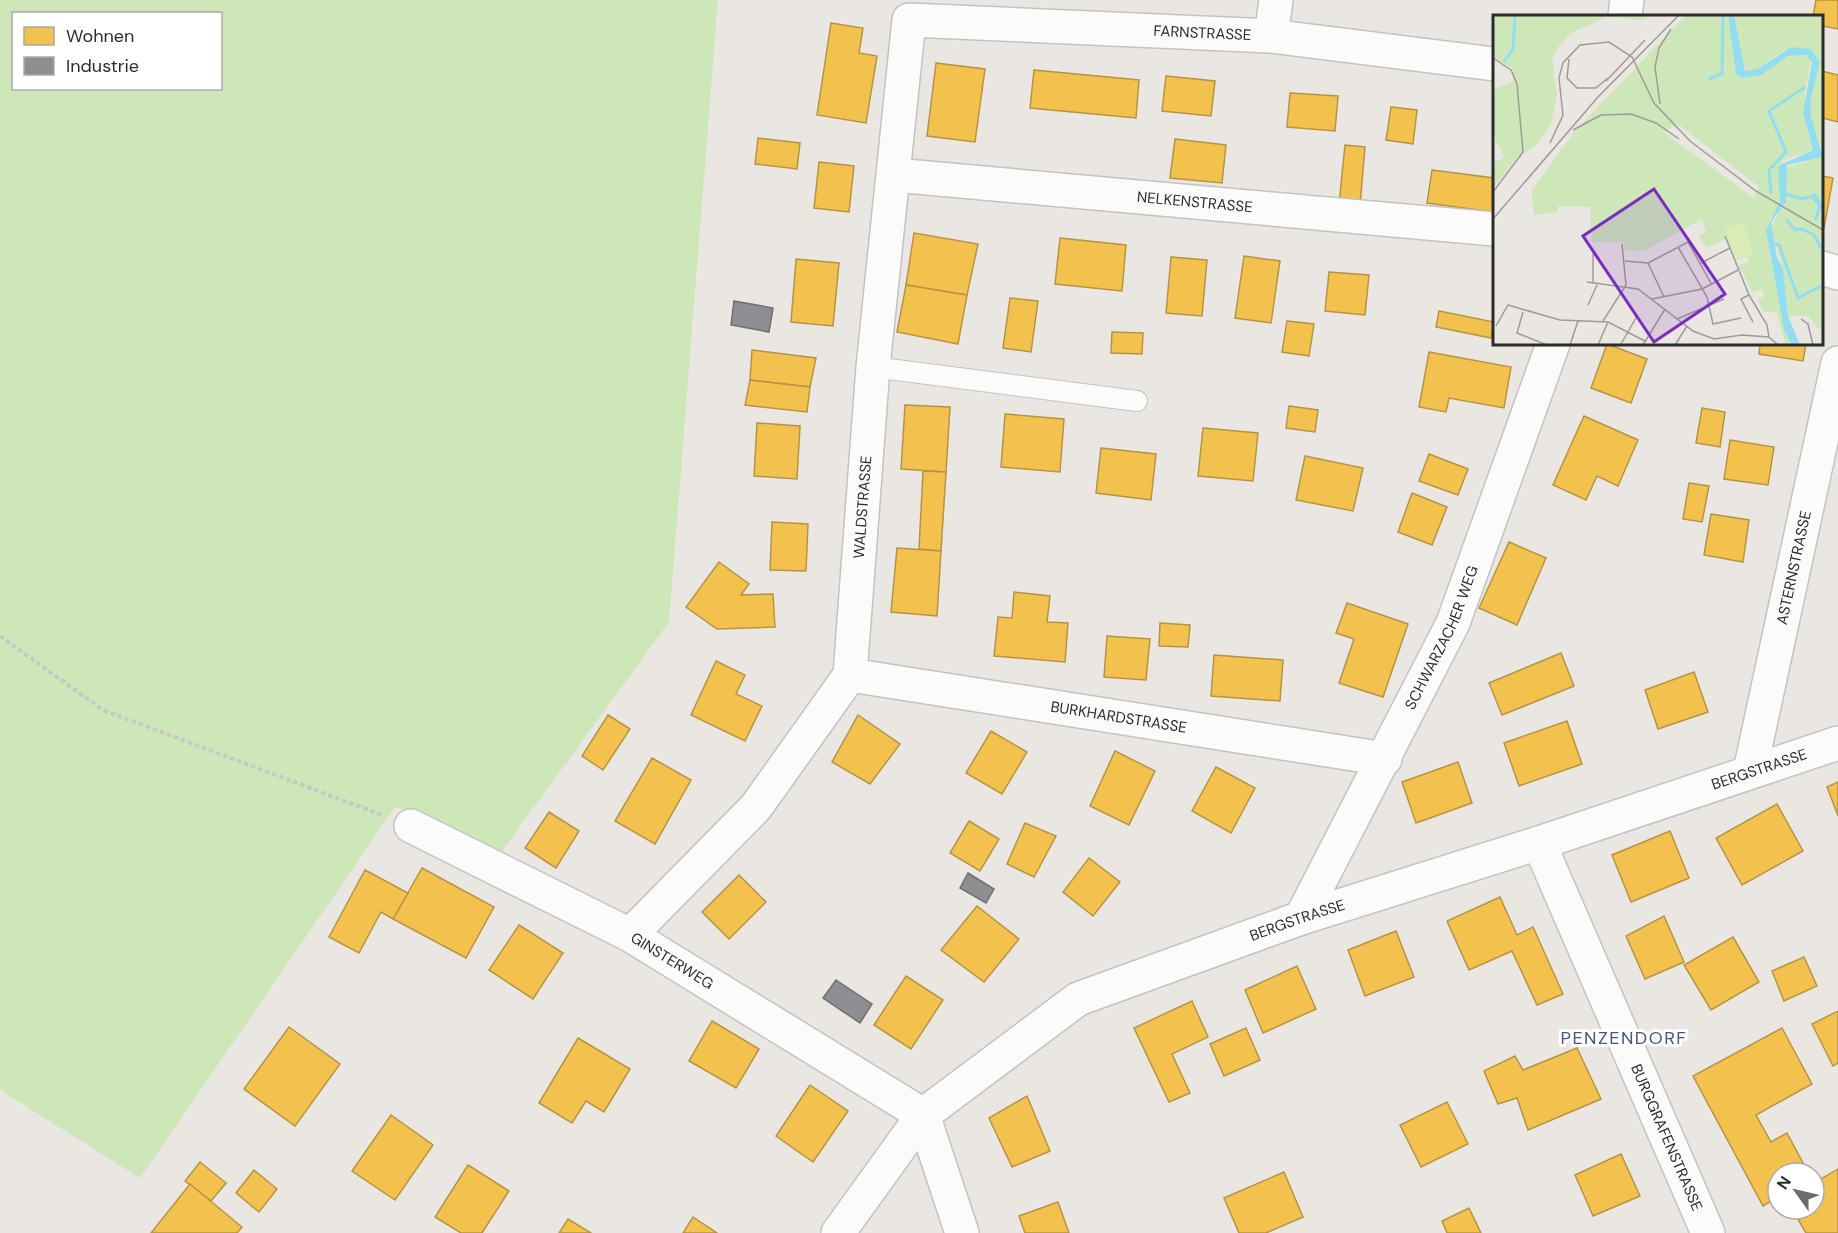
<svg xmlns="http://www.w3.org/2000/svg" width="1838" height="1233" viewBox="0 0 1838 1233" font-family="'DM Sans',sans-serif">
<style>
.green{fill:#cee7b9;fill-rule:evenodd}
.homes{fill:#f2c14e;stroke:#b79444;stroke-width:1.5}
.industry{fill:#8d8d92;stroke:#707073;stroke-width:1.5}
.lines{fill:none;stroke-linecap:round;stroke-linejoin:round}
.service-casing{stroke:#c4c3c3;stroke-width:22}
.minor-casing{stroke:#c4c3c3;stroke-width:36}
.path{stroke:#c8c8c7;stroke-width:4;stroke-dasharray:4.5 3;stroke-linecap:butt}
.service{stroke:#fcfbfb;stroke-width:20}
.minor{stroke:#fcfbfb;stroke-width:33}
.labels{text-anchor:middle;stroke-width:6;stroke-linejoin:round;paint-order:stroke}
.street-label{font-size:15px;fill:#2c2c2c;stroke:#fff}
.quarter-label{font-size:18px;letter-spacing:1.5px;fill:#495680;stroke:#fff}
.inset-river{fill:none;stroke:#92ddef;stroke-width:3}
.inset-road{fill:none;stroke:#9e9c99;stroke-width:1.5}
.view{fill:#7b2cbf;fill-opacity:0.15;stroke:#7b2cbf;stroke-width:3}
.inset-edge{fill:none;stroke:#2c2c2c;stroke-width:3}
</style>
<rect width="100%" height="100%" fill="#eae6e2"/>
<path class="green" d="M0,0h718l-49,622 -167,229 -107,-44 -255,371 -140,-88zM14,14h206v74h-206z"/>
<g class="homes">
<polygon points="1816,0 1838,0 1838,29 1822,26 1822,16 1813,16"/>
<polygon points="831,23 863,28 859,53 877,56 866,123 817,115"/>
<polygon points="936,63 985,69 975,142 927,136"/>
<polygon points="1034,70 1139,80 1136,118 1030,108"/>
<polygon points="1822,71 1838,75 1838,122 1822,118"/>
<polygon points="1166,76 1215,81 1211,116 1162,111"/>
<polygon points="1290,93 1338,96 1335,131 1287,127"/>
<polygon points="1391,107 1417,110 1413,144 1386,140"/>
<polygon points="758,138 800,143 797,169 755,164"/>
<polygon points="1175,139 1226,145 1222,183 1170,178"/>
<polygon points="1345,145 1365,147 1360,206 1339,204"/>
<polygon points="819,162 854,166 849,212 814,208"/>
<polygon points="1432,170 1494,178 1493,212 1427,203"/>
<polygon points="1822,176 1833,178 1824,228 1822,227"/>
<polygon points="914,233 978,244 967,295 906,285"/>
<polygon points="1060,238 1126,245 1122,291 1055,284"/>
<polygon points="1244,256 1280,261 1271,323 1235,318"/>
<polygon points="1171,257 1207,260 1202,316 1166,313"/>
<polygon points="796,259 839,263 833,326 791,322"/>
<polygon points="1329,272 1369,275 1365,315 1325,311"/>
<polygon points="906,285 967,295 958,344 897,332"/>
<polygon points="1010,298 1038,301 1031,352 1003,348"/>
<polygon points="1439,311 1494,322 1491,338 1436,327"/>
<polygon points="1287,321 1314,324 1309,356 1282,352"/>
<polygon points="1112,332 1143,333 1142,354 1111,353"/>
<polygon points="1607,344 1647,359 1631,403 1591,388"/>
<polygon points="1760,344 1806,344 1803,361 1759,354"/>
<polygon points="752,350 816,358 810,387 750,380"/>
<polygon points="1429,352 1511,367 1504,408 1449,398 1446,412 1419,407"/>
<polygon points="750,380 810,387 807,412 745,405"/>
<polygon points="905,405 950,407 946,472 901,469"/>
<polygon points="1289,406 1318,410 1315,432 1286,428"/>
<polygon points="1702,408 1725,412 1720,447 1696,443"/>
<polygon points="1005,414 1064,419 1060,472 1001,467"/>
<polygon points="1584,416 1638,440 1618,486 1597,476 1586,500 1553,485"/>
<polygon points="757,423 800,426 797,479 754,476"/>
<polygon points="1203,428 1258,433 1253,481 1198,476"/>
<polygon points="1730,440 1774,447 1768,485 1724,479"/>
<polygon points="1101,448 1156,454 1151,500 1096,493"/>
<polygon points="1429,454 1468,469 1458,495 1419,481"/>
<polygon points="1305,456 1363,468 1353,511 1296,500"/>
<polygon points="923,471 946,472 941,551 919,549"/>
<polygon points="1689,483 1709,486 1702,522 1683,519"/>
<polygon points="1412,493 1447,507 1432,545 1398,532"/>
<polygon points="1711,514 1749,520 1743,562 1704,555"/>
<polygon points="772,522 808,524 806,571 770,570"/>
<polygon points="1509,542 1546,558 1517,625 1479,608"/>
<polygon points="897,548 941,551 937,616 891,612"/>
<polygon points="719,562 749,584 741,595 773,594 775,627 717,629 686,607"/>
<polygon points="1014,592 1050,596 1047,622 1068,623 1065,662 994,656 998,617 1012,618"/>
<polygon points="1347,603 1408,624 1383,697 1339,683 1354,639 1336,633"/>
<polygon points="1160,623 1190,625 1188,647 1159,646"/>
<polygon points="1107,636 1150,639 1146,680 1104,677"/>
<polygon points="1561,653 1574,686 1502,715 1489,683"/>
<polygon points="1214,655 1283,660 1280,701 1211,696"/>
<polygon points="716,661 745,675 736,694 762,706 745,741 691,715"/>
<polygon points="1694,672 1708,712 1658,729 1645,690"/>
<polygon points="608,715 630,729 603,770 582,756"/>
<polygon points="858,715 900,744 870,784 832,762"/>
<polygon points="1567,721 1582,764 1519,786 1504,743"/>
<polygon points="991,731 1027,752 1002,794 966,773"/>
<polygon points="1115,751 1155,771 1129,825 1090,806"/>
<polygon points="652,758 691,780 655,844 615,821"/>
<polygon points="1458,762 1472,803 1416,823 1402,782"/>
<polygon points="1216,767 1255,788 1231,833 1192,811"/>
<polygon points="1838,782 1838,816 1827,787"/>
<polygon points="1777,804 1803,851 1742,885 1716,838"/>
<polygon points="549,812 579,831 556,868 525,848"/>
<polygon points="969,821 999,839 980,871 950,853"/>
<polygon points="1025,823 1056,836 1034,877 1007,864"/>
<polygon points="1670,831 1689,878 1631,902 1612,855"/>
<polygon points="1089,858 1120,882 1093,916 1063,892"/>
<polygon points="422,868 494,907 466,958 393,919"/>
<polygon points="365,870 408,893 393,919 381,912 359,953 329,937"/>
<polygon points="739,875 766,902 729,939 702,912"/>
<polygon points="1500,897 1517,935 1533,927 1563,994 1537,1005 1512,951 1469,970 1447,921"/>
<polygon points="977,906 1019,939 984,982 941,950"/>
<polygon points="1664,916 1684,962 1645,979 1626,936"/>
<polygon points="519,925 563,953 533,999 489,970"/>
<polygon points="1396,931 1414,977 1365,996 1348,950"/>
<polygon points="1733,937 1759,982 1711,1010 1684,965"/>
<polygon points="1804,957 1817,986 1784,1001 1772,971"/>
<polygon points="1297,966 1316,1009 1263,1033 1245,990"/>
<polygon points="906,976 943,1000 911,1049 874,1025"/>
<polygon points="1192,1001 1208,1037 1172,1054 1190,1093 1169,1102 1134,1028"/>
<polygon points="1838,1011 1838,1063 1833,1066 1812,1024"/>
<polygon points="712,1021 759,1049 736,1088 689,1061"/>
<polygon points="289,1027 340,1064 295,1126 244,1089"/>
<polygon points="1246,1028 1260,1060 1224,1076 1210,1044"/>
<polygon points="1782,1028 1812,1084 1756,1115 1771,1142 1787,1133 1803,1163 1787,1173 1778,1173 1778,1197 1763,1206 1693,1076"/>
<polygon points="578,1038 630,1069 604,1112 586,1101 572,1123 539,1103"/>
<polygon points="1577,1048 1601,1099 1528,1130 1517,1098 1498,1104 1484,1071 1515,1056 1523,1070"/>
<polygon points="810,1085 848,1111 813,1162 776,1136"/>
<polygon points="1027,1096 1050,1151 1012,1167 989,1118"/>
<polygon points="1447,1102 1468,1144 1421,1167 1400,1125"/>
<polygon points="391,1115 433,1145 395,1200 352,1171"/>
<polygon points="1621,1154 1640,1196 1593,1216 1575,1175"/>
<polygon points="200,1162 226,1183 211,1201 185,1181"/>
<polygon points="468,1165 509,1191 482,1233 461,1233 435,1217"/>
<polygon points="1838,1169 1838,1233 1806,1233 1792,1209 1814,1209 1814,1183"/>
<polygon points="254,1170 277,1189 259,1212 236,1193"/>
<polygon points="1284,1172 1303,1217 1266,1233 1239,1233 1224,1198"/>
<polygon points="190,1184 242,1227 237,1233 151,1233"/>
<polygon points="1058,1202 1069,1233 1025,1233 1019,1216"/>
<polygon points="1469,1208 1481,1233 1447,1233 1442,1221"/>
<polygon points="693,1217 717,1233 683,1233"/>
<polygon points="568,1219 591,1233 559,1233"/>
</g>
<g class="industry">
<polygon points="734,301 773,308 769,332 731,325"/>
<polygon points="968,873 994,889 986,903 960,888"/>
<polygon points="836,980 872,1004 860,1023 823,998"/>
</g>
<g class="lines">
<defs>
<polyline id="service" points="873,367 1137,401"/>
<g id="minor">
<polyline points="1625,16 1627,0"/>
<polyline points="1271,36 1276,0"/>
<path id="s1" d="M894,175l600,54"/>
<polyline points="1822,268 1838,273"/>
<path id="s2" d="M850,675l535,84"/>
<path id="s3" d="M1750,771l88,-408"/>
<path id="s4" d="M411,826l219,109 293,180"/>
<path id="s5" d="M1539,843l169,390"/>
<path id="s6" d="M1301,918l152,-295 100,-279"/>
<path id="s7" d="M630,935l126,-128 94,-132 23,-308 36,-347 362,16 223,28"/>
<polyline points="923,1115 962,1233"/>
<path id="s8" d="M838,1233l85,-118 155,-116 223,-81 238,-75 299,-100"/>
</g>
</defs>
<use href="#service" class="service-casing"/>
<use href="#minor" class="minor-casing"/>
<polyline class="path" points="0,636 103,710 382,815"/>
<use href="#service" class="service"/>
<use href="#minor" class="minor"/>
</g>
<g class="labels">
<g class="street-label">
<text dy="5" stroke="none"><textPath href="#s7" startOffset="1293">FARNSTRASSE</textPath></text>
<text dy="5" stroke="none"><textPath href="#s1" startOffset="302">NELKENSTRASSE</textPath></text>
<text dy="5" stroke="none"><textPath href="#s7" startOffset="510">WALDSTRASSE</textPath></text>
<text dy="5" stroke="none"><textPath href="#s3" startOffset="208">ASTERNSTRASSE</textPath></text>
<text dy="5" stroke="none"><textPath href="#s6" startOffset="314">SCHWARZACHER WEG</textPath></text>
<text dy="5" stroke="none"><textPath href="#s2" startOffset="272">BURKHARDSTRASSE</textPath></text>
<text dy="5" stroke="none"><textPath href="#s8" startOffset="1058">BERGSTRASSE</textPath></text>
<text dy="5" stroke="none"><textPath href="#s8" startOffset="572">BERGSTRASSE</textPath></text>
<text dy="5" stroke="none"><textPath href="#s4" startOffset="294">GINSTERWEG</textPath></text>
<text dy="5" stroke="none"><textPath href="#s5" startOffset="321">BURGGRAFENSTRASSE</textPath></text>
</g>
<g class="quarter-label">
<text x="1624" y="1044">PENZENDORF</text>
</g>
</g>
<g transform="translate(1493 15)">
<rect width="330" height="330" fill="#eae6e2"/>
<path d="M0,0h163l-14,5 -35,-3 -36,16 -12,13 -7,14 5,35 -5,26 -15,24 -20,12 -24,31v-25l11,-5 -11,-24v-48l3,3 17,-8 -1,-13 -19,-10zM193,0h42l8,59 5,4 41,-21 20,-2 9,4 -6,34 1,33 7,24 -30,10 -3,41 -14,29 18,100 8,15h-11l4,-3 -8,-29 -14,-2 -5,-11 6,-4 -2,-7 -10,3 -13,-27 10,-3 -2,-6 -11,4 -9,-22 -21,10 -7,-12 7,-4 -4,-13 -58,32 -19,-1 -2,-8h-31l-2,-35 -32,-1v6l-24,3 -3,-24 44,-60zM185,109l81,63 -5,11 -91,-66zM241,0h89v137l-12,-34v-20l9,-36 -9,-13 -27,1 -26,19 -13,2zM330,142v171l-3,2 -12,-14h-20l-5,-47 -12,-42 16,-31 -2,-28z" fill="#cee7b9" fill-rule="evenodd"/>
<path d="M250,207l11,32 -18,5 -11,-31z" fill="#daebb7"/>
<path d="M235,0h6l11,56 13,-2 33,-22 20,2 9,13 -9,36v19l12,40 -36,8 -1,37 -15,20 6,35 6,12 5,47 12,29h-8l-8,-15 -18,-100 14,-29 -2,-35 35,-16 -10,-37 9,-51 -6,-7 -18,1 -27,19 -20,3 -5,-4z" fill="#92ddef"/>
<path class="inset-river" d="M11,47l9,-13 2,-34M216,64l13,-5 1,-59M278,179l-2,-24 17,-18 -17,-41 36,-24M293,179l17,5 12,-4 8,14M320,183l7,8 -5,14M293,204l9,11 7,-1 12,6 9,16M282,229l4,1 19,53 25,-13"/>
<path class="inset-road" d="M0,43l18,12 6,14 6,68 -30,40M76,44l-2,19 10,10h19l12,-10M113,66l39,-41M167,89l-5,-37 4,-19 12,-19M80,115l28,-15 30,-1 25,9 23,16M57,128l13,-28 -4,-37 4,-15 17,-18 29,-3 23,15 22,46 36,38 66,50 67,39M0,204l105,-122 81,-82M232,221l24,59 18,30 2,12M129,229l4,41M185,232l29,50 6,27 28,-6M132,246l23,2 40,-21 24,43M155,248l16,34M208,248l29,-15M94,267l51,7 55,42 21,8 28,-4 27,2 9,8M100,268v-29M256,280l-8,4 12,23M159,284l50,-10 38,-20M95,290l9,-20M30,297l-6,21 30,12M184,304l47,-20M308,304l7,5 5,21M110,306l23,-36M3,311l12,-21 52,15 48,2 37,19M128,329l16,-28M77,330l8,-24M105,330l10,-23M150,330l22,-36M182,330l12,-19"/>
<path class="view" d="M161,174l71,105 -71,48 -71,-106z"/>
<rect width="330" height="330" class="inset-edge"/>
</g>
<rect x="12" y="12" width="210" height="78" fill="#ffffff" stroke="#ababab" stroke-width="1.5"/>
<rect x="24" y="27" width="30" height="18" fill="#f2c14e" stroke="#ababab" stroke-width="1.5"/>
<text x="66" y="42" font-size="18" fill="#2c2c2c">Wohnen</text>
<rect x="24" y="57" width="30" height="18" fill="#8d8d92" stroke="#ababab" stroke-width="1.5"/>
<text x="66" y="72" font-size="18" fill="#2c2c2c">Industrie</text>
<g transform="translate(1796 1191) rotate(304)"><circle r="28" fill="#ffffff" stroke="#ababab" stroke-width="1.5"/>
<path d="M0-4.5L10 22L0 15L-10 22Z" fill="#6e6d6c"/>
<text y="-9" font-size="16" font-weight="bold" text-anchor="middle" fill="#2c2c2c">N</text>
</g>
</svg>
